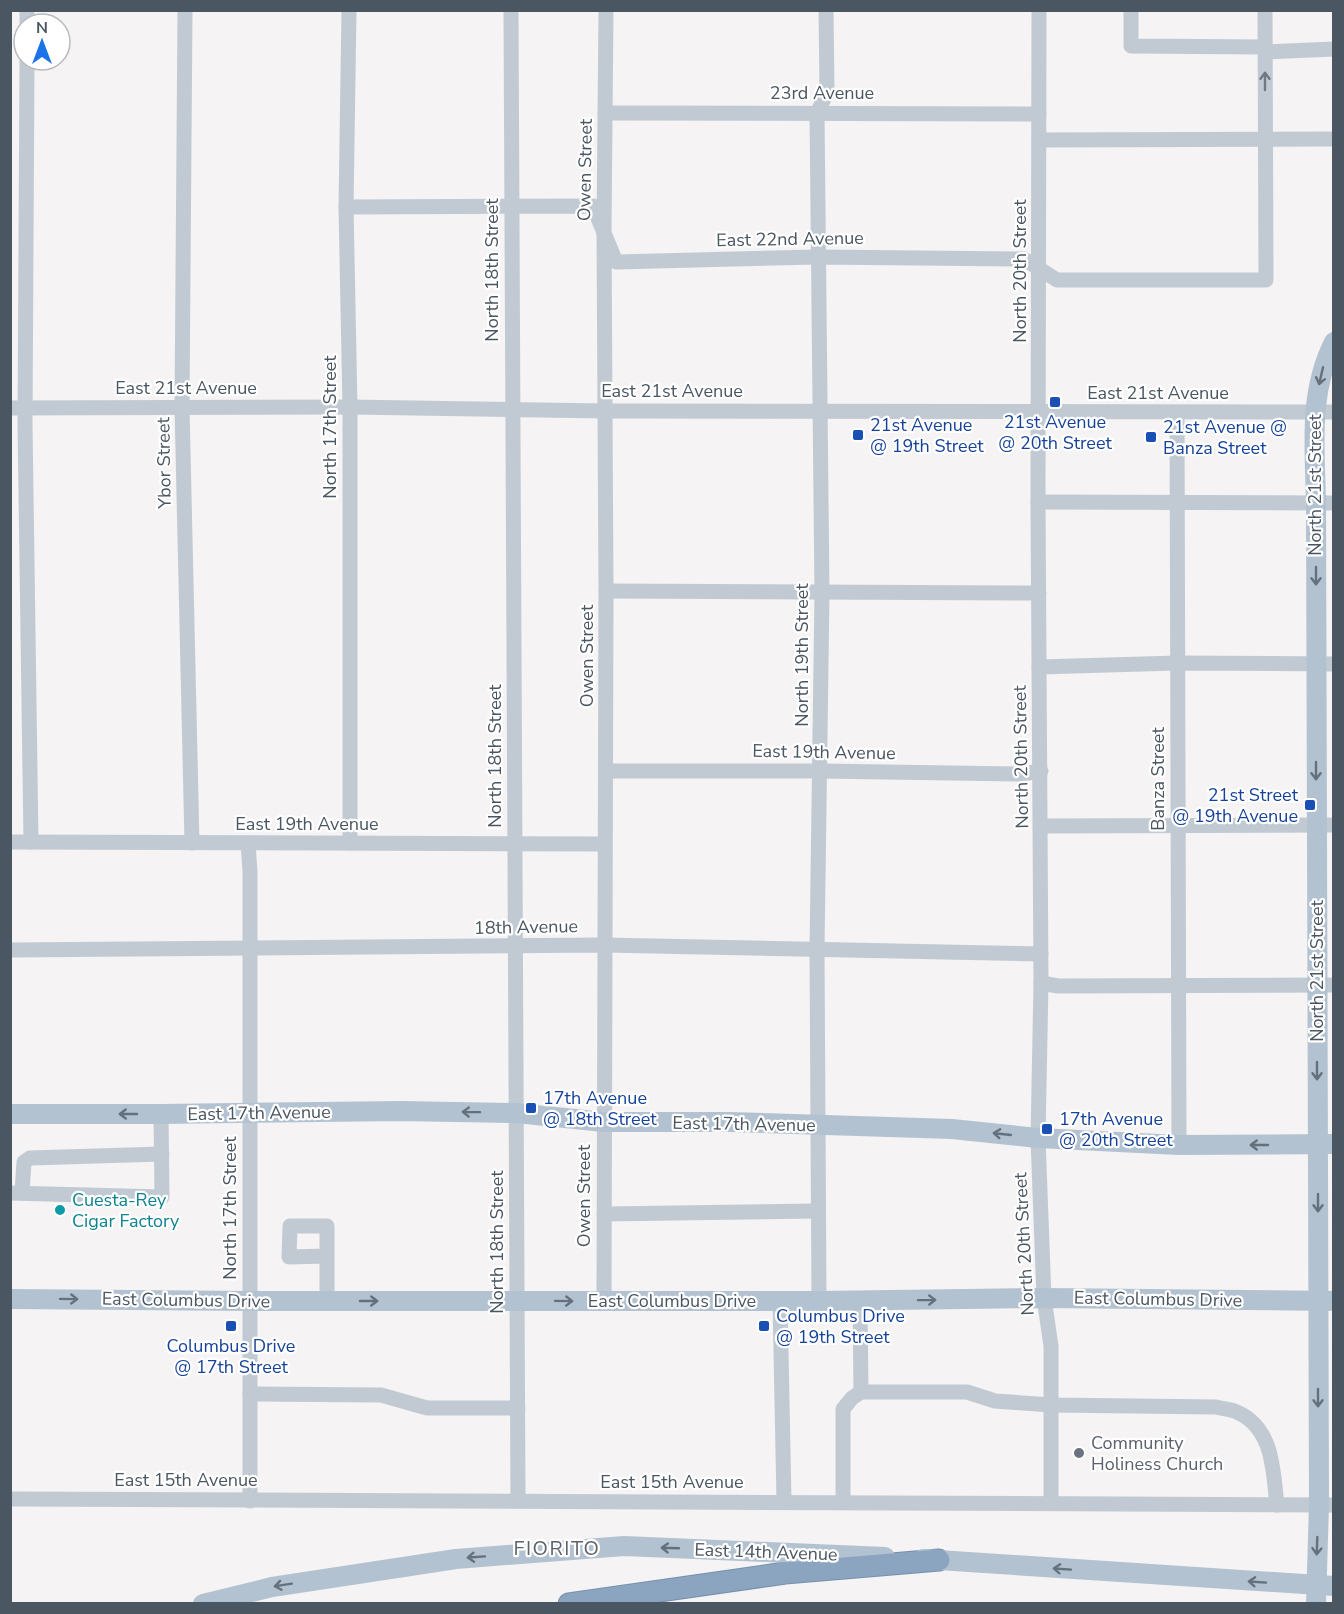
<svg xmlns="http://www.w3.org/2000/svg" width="1344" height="1614" viewBox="0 0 1344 1614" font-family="'Nunito Sans',sans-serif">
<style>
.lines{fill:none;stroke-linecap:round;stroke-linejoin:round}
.highway-casing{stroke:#7690ad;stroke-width:23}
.minor{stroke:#c1cad2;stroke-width:15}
.major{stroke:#b3c2d1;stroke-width:20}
.highway{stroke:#8ba5c1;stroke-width:21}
.oneway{stroke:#6e7983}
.oneway2{stroke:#64717d}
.transit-dot{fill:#1a4fb4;stroke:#fff;stroke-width:2}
.culture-dot{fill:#0f9aa8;stroke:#fff;stroke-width:2}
.worship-dot{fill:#6b7280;stroke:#fff;stroke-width:2}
.labels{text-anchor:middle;stroke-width:4.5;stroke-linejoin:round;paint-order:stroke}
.street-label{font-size:18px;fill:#4a5661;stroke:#fff}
.transit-label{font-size:18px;fill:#164399;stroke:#fff;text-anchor:start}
.culture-label{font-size:18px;fill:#0d838f;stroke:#fff;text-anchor:start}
.worship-label{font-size:18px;fill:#5b616d;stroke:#fff;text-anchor:start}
.neighbourhood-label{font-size:20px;letter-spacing:1.5px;fill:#5f6368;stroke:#fff}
</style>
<rect width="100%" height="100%" fill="#f5f3f3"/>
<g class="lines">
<defs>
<polyline id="highway" points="569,1604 785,1573 939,1560"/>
</defs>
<use href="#highway" class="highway-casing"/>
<g class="minor">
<polyline points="185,10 182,407 192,843"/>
<polyline points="349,10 346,207 350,407 350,843"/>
<polyline points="511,10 518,1501"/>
<polyline points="1039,10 1038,502 1041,983 1038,1138 1044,1298 1051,1346 1051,1503"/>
<polyline points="1131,10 1131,46 1265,47"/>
<polyline points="27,24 27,10"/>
<polyline points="1265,52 1334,49"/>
<polyline points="27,60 25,424 31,842"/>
<polyline points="605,113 1039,114"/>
<polyline points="1039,140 1334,139"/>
<polyline points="346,207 593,206 616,262 817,257 1024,259 1057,280 1266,280 1265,10"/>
<polyline points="10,408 350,407 606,411 1334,412"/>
<polyline points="1177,413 1179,1145"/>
<polyline points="1038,502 1334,503"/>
<polyline points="606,591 1039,593"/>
<polyline points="1039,667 1177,663 1334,664"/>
<polyline points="606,771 820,771 1022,774 1041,771"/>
<polyline points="1041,826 1334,825"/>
<polyline points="10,842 604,844"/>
<polyline points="248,843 250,872 250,1501"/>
<polyline points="10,950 604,945 1041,954"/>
<polyline points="1041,983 1058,986 1334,985"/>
<polyline points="10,1193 162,1197 161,1114"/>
<polyline points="22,1193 24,1162 30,1158 162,1154"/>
<polyline points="604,1214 818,1211"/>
<polyline points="327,1256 289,1257 290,1226 327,1226 327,1301"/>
<polyline points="604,1301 606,591 604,229 606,10"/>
<polyline points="780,1301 784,1502"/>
<polyline points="819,1301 817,949 822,593 817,113 827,93 826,10"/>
<polyline points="860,1301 861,1392"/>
<polyline points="250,1394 381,1395 427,1408 518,1408"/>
<polyline points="10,1499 1334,1505"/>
<path d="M843,1502v-93l9,-11 9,-6h106l28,9 56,4 165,2c7,2 16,2 23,6 35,17 34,59 38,92"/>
</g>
<g class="major">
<polyline points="10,1114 161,1114 401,1111 516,1113 604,1122 730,1122 952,1129 1038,1138 1179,1145 1334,1144"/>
<polyline points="10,1299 250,1301 819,1301 1044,1298 1334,1301"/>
<polyline points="923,1559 1334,1586"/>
<polyline points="203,1604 272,1587 456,1559 624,1546 885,1557"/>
<path d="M1316,1604l3,-99 -3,-1002c-1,-55 -8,-110 18,-161"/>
</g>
<use href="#highway" class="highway"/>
</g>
<defs><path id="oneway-shaft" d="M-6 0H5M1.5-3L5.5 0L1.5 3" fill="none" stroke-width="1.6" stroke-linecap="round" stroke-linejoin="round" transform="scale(1.5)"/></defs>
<use class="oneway" href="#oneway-shaft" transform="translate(1265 81) rotate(-90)"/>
<g class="oneway2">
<use href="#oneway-shaft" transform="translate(1321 376) rotate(103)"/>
<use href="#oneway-shaft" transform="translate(1316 576) rotate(90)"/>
<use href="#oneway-shaft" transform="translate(1316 771) rotate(90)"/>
<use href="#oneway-shaft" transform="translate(1317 1071) rotate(90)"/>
<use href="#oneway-shaft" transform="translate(471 1112) rotate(-179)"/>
<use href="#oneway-shaft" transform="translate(128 1114) rotate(-180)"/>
<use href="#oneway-shaft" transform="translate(1002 1134) rotate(-174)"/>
<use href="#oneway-shaft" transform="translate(1259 1145) rotate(180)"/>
<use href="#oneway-shaft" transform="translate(1318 1203) rotate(90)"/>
<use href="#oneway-shaft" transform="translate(69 1299) rotate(1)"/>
<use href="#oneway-shaft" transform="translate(927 1300) rotate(-1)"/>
<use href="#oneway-shaft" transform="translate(369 1301)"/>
<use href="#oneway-shaft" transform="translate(564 1301) rotate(1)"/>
<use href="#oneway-shaft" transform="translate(1318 1398) rotate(90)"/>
<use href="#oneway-shaft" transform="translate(1317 1546) rotate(92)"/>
<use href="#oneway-shaft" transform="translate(670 1548) rotate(-178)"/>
<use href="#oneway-shaft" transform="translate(476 1557) rotate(176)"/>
<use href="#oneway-shaft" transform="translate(1062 1569) rotate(-176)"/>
<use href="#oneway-shaft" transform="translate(1257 1582) rotate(-176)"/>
<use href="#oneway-shaft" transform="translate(283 1585) rotate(171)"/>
</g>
<g class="transit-dot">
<rect x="1049" y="396" width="12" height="12" rx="3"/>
<rect x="852" y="429" width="12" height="12" rx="3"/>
<rect x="1145" y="431" width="12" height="12" rx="3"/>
<rect x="1304" y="799" width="12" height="12" rx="3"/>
<rect x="525" y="1102" width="12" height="12" rx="3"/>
<rect x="1041" y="1123" width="12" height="12" rx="3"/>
<rect x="225" y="1320" width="12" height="12" rx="3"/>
<rect x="758" y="1320" width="12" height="12" rx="3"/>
</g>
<circle class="culture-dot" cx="60" cy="1210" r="6"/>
<circle class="worship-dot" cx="1079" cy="1453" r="6"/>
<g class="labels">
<g class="street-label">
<text x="822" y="99">23rd Avenue</text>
<text transform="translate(585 170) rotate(-89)" y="6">Owen Street</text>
<text transform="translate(790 239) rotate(-1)" y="6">East 22nd Avenue</text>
<text transform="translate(492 270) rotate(-90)" y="6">North 18th Street</text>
<text transform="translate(1020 271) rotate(-90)" y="6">North 20th Street</text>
<text x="186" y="394">East 21st Avenue</text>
<text x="672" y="397">East 21st Avenue</text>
<text x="1158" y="399">East 21st Avenue</text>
<text transform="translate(330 427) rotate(-90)" y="6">North 17th Street</text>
<text transform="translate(164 463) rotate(-91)" y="6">Ybor Street</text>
<text transform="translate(1315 485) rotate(-90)" y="6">North 21st Street</text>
<text transform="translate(802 655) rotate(-90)" y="6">North 19th Street</text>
<text transform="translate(587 656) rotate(-90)" y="6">Owen Street</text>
<text transform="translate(824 752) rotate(1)" y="6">East 19th Avenue</text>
<text transform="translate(495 756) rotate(-90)" y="6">North 18th Street</text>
<text transform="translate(1021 757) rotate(-91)" y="6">North 20th Street</text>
<text transform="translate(1158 779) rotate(-90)" y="6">Banza Street</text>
<text x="307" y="830">East 19th Avenue</text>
<text transform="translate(526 927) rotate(-1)" y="6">18th Avenue</text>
<text transform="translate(1317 971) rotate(-90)" y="6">North 21st Street</text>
<text transform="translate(259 1113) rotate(-1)" y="6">East 17th Avenue</text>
<text transform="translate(744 1124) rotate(1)" y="6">East 17th Avenue</text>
<text transform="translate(584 1196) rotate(-90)" y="6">Owen Street</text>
<text transform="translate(230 1208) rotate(-90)" y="6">North 17th Street</text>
<text transform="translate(497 1242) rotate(-90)" y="6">North 18th Street</text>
<text transform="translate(1024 1244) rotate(-93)" y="6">North 20th Street</text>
<text transform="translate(1158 1299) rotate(1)" y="6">East Columbus Drive</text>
<text transform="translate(186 1300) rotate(1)" y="6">East Columbus Drive</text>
<text x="672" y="1307">East Columbus Drive</text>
<text x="186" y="1486">East 15th Avenue</text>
<text x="672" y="1488">East 15th Avenue</text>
<text transform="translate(766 1552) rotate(2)" y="6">East 14th Avenue</text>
</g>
<g class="transit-label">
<text x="1055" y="428" text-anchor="middle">21st Avenue<tspan x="1055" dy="21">@ 20th Street</tspan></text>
<text x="870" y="431">21st Avenue<tspan x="870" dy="21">@ 19th Street</tspan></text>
<text x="1163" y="433">21st Avenue @<tspan x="1163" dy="21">Banza Street</tspan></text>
<text x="1298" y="801" text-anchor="end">21st Street<tspan x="1298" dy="21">@ 19th Avenue</tspan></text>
<text x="543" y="1104">17th Avenue<tspan x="543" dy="21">@ 18th Street</tspan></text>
<text x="1059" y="1125">17th Avenue<tspan x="1059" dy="21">@ 20th Street</tspan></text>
<text x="776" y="1322">Columbus Drive<tspan x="776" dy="21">@ 19th Street</tspan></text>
<text x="231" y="1352" text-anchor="middle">Columbus Drive<tspan x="231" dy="21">@ 17th Street</tspan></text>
</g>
<g class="culture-label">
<text x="72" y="1206">Cuesta-Rey<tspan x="72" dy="21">Cigar Factory</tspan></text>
</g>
<g class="worship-label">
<text x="1091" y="1449">Community<tspan x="1091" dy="21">Holiness Church</tspan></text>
</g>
<g class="neighbourhood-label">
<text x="557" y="1555">FIORITO</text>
</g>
</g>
<rect width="1344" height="1614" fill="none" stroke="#4a5661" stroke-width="24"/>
<g transform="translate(42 42)"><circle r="28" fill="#ffffff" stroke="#b7bbc0" stroke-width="1.5"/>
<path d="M0-4.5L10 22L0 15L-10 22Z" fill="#1a73e8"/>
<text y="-9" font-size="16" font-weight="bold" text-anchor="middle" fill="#4a5661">N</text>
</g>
</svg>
